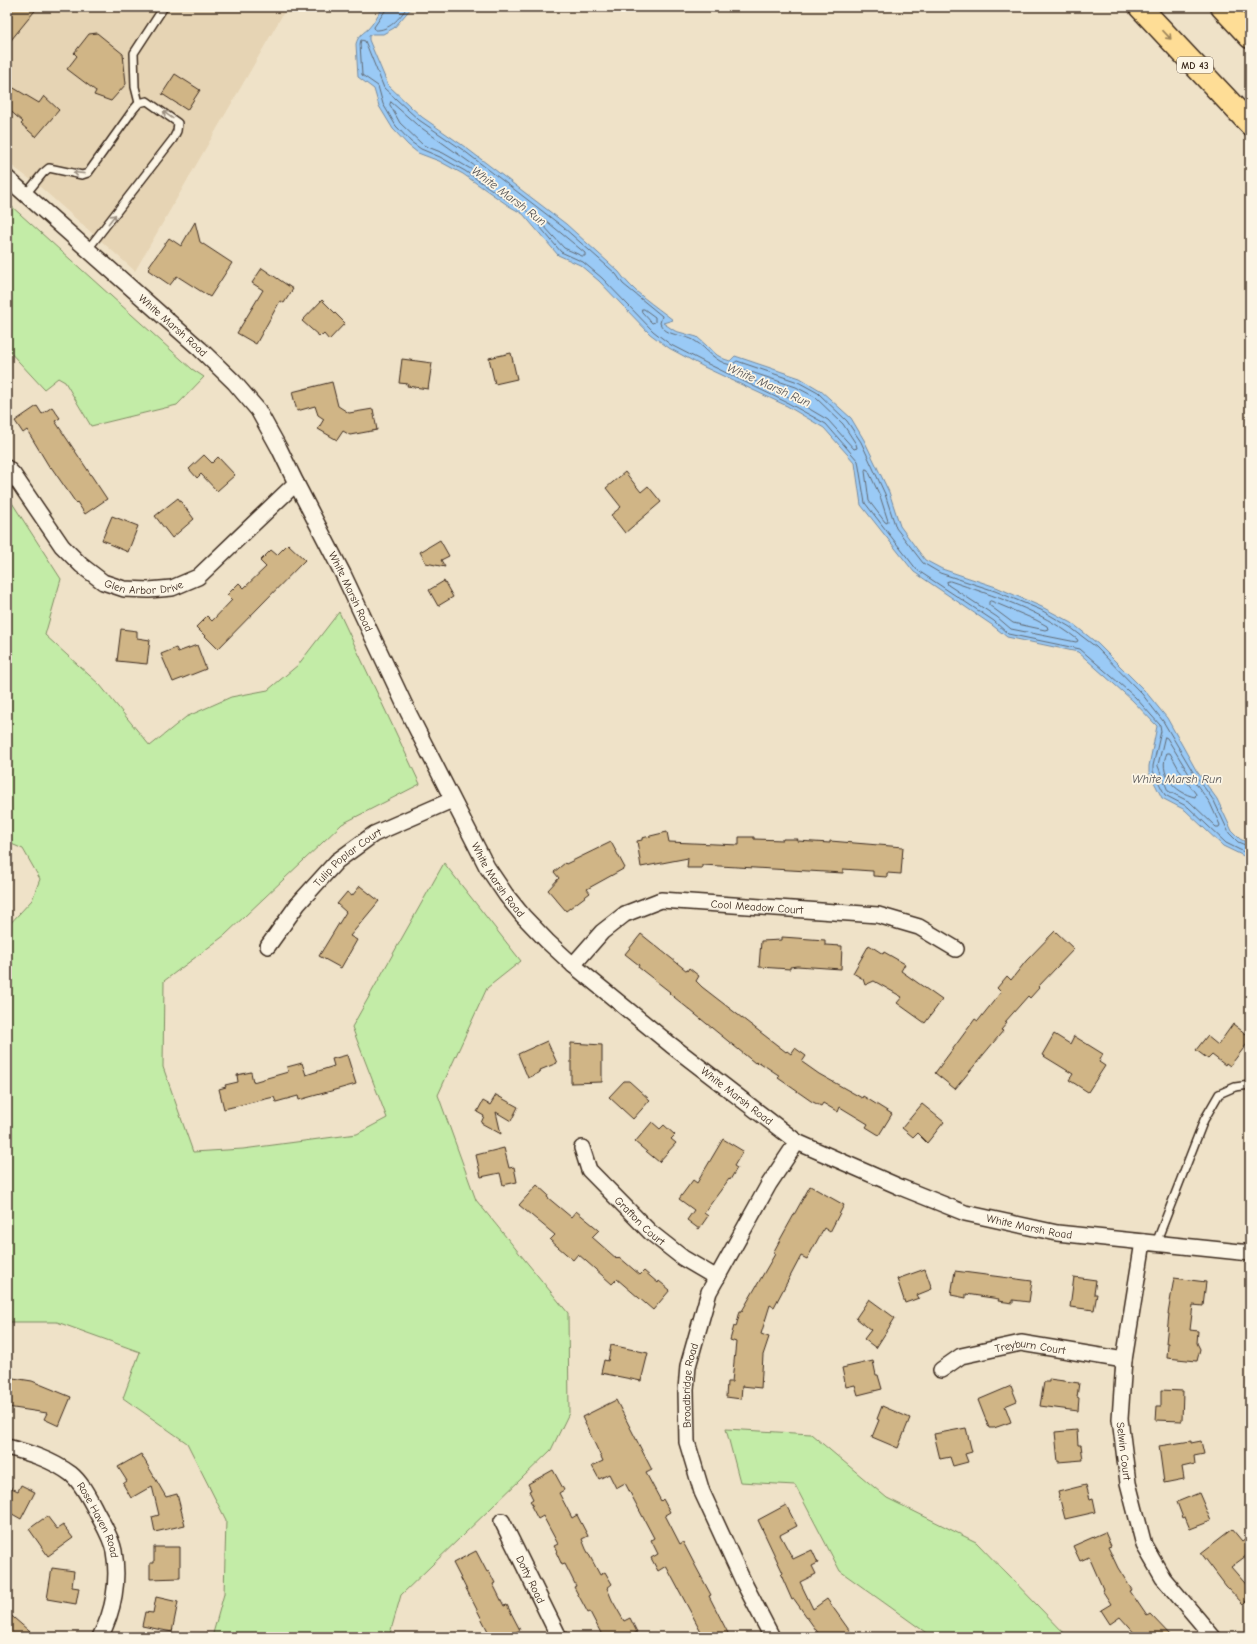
<svg xmlns="http://www.w3.org/2000/svg" width="1257" height="1644" viewBox="0 0 1257 1644" font-family="'Comic Neue',sans-serif">
<style>
.built{fill:#e6d4b4}
.green{fill:#c3eca7;stroke:#7f8b62}
.water{fill:#9acaf6;stroke:#748aa0}
.lines{fill:none;stroke-linecap:round;stroke-linejoin:round}
.shore{stroke:#616a74;stroke-width:1}
.building{fill:#d0b586;stroke:#3b2a1e}
.service-casing{stroke:#3b2a1e;stroke-width:10}
.minor-casing{stroke:#3b2a1e;stroke-width:18}
.trunk-casing{stroke:#3b2a1e;stroke-width:25}
.service{stroke:#fcf5e5;stroke-width:7}
.minor{stroke:#fcf5e5;stroke-width:15}
.trunk{stroke:#fedd96;stroke-width:22}
.oneway{stroke:#9c845a}
.oneway2{stroke:#9c9082}
.labels{text-anchor:middle;stroke-width:3.5;stroke-linejoin:round;paint-order:stroke}
.shield{fill:#fcf5e5;stroke:#75675a;stroke-width:1}
.shield-label{font-size:10px;font-weight:bold;fill:#3b2a1e}
.street-label{font-size:11px;fill:#3b2a1e;stroke:#fcf5e5}
.water-label{font-size:12px;font-style:italic;fill:#535254;stroke:#fcf5e5}
</style>
<rect width="100%" height="100%" fill="#efe2c8"/>
<filter id="ink" filterUnits="userSpaceOnUse"><feTurbulence type="fractalNoise" baseFrequency=".025" numOctaves="2"/><feDisplacementMap in="SourceGraphic" scale="8" xChannelSelector="R" yChannelSelector="G"/><feConvolveMatrix kernelMatrix="1 2 1 2 8 2 1 2 1" color-interpolation-filters="sRGB"/></filter>
<g filter="url(#ink)">
<polygon class="built" points="7,7 287,7 135,271 39,186 7,162"/>
<g class="green">
<polygon points="10,205 192,369 204,377 177,405 91,426 65,382 58,378 44,389 7,349 7,211"/>
<polygon points="7,495 61,579 45,635 100,685 150,746 186,717 231,697 268,690 298,665 339,612 420,784 342,824 225,935 164,981 163,1067 193,1152 243,1149 357,1134 387,1118 352,1027 444,863 521,961 487,988 438,1095 476,1200 568,1313 569,1413 551,1450 401,1595 389,1637 212,1637 224,1594 226,1520 187,1443 123,1398 140,1352 57,1322 7,1322 7,927 32,900 40,879 23,849 7,842"/>
<polygon points="726,1429 811,1434 887,1498 976,1542 1068,1637 932,1637 840,1571 795,1485 740,1482"/>
</g>
<path class="water" d="M383,7h29l-18,21 -11,6h-11l-3,2v4l19,45 23,22 11,10 43,30 101,77 53,48c14,20 35,33 54,48l-10,3 12,8 22,6 20,18 7,4 6,2 5,-5 65,22 20,12 31,28 13,22 25,52 11,34 25,34 17,9 54,18 46,20 30,16 26,21 47,47 22,27 29,52 21,29 15,32 8,8 10,5v15l-27,-13 -38,-36 -23,-12 -13,-26v-6l8,-40 -25,-26 -54,-48 -71,-15 -15,-12 -78,-53 -53,-67 -6,-42 -31,-35 -37,-22 -83,-39 -35,-19 -19,-14 -51,-53 -19,-16 -22,-10 -35,-41 -14,-8 -46,-32 -24,-13 -21,-8 -10,-8 -15,-16 -14,-23 -5,-17 -16,-12 -2,-33c2,-8 6,-10 12,-15 6,-6 10,-15 15,-22z"/>
<g class="lines">
<g class="shore">
<path d="M386,7l-1,4 -11,16 1,3c14,1 25,-12 32,-23"/>
<polygon points="391,102 416,124 479,169 479,172 476,172 443,153 423,145 400,123 390,105"/>
<polygon points="542,219 544,219 585,253 585,256 582,256 564,248 543,225 541,221"/>
<polygon points="642,309 644,309 655,317 655,322 652,323 642,312"/>
<polygon points="736,367 796,387 815,397 843,424 856,444 857,448 854,449 828,420 791,398 735,372 734,369"/>
<polygon points="866,469 868,470 880,496 888,521 887,523 885,522 869,501 865,471"/>
<path d="M950,581c44,15 90,29 127,58l1,2 -2,1 -65,-13 -14,-12 -49,-32 -1,-3z"/>
<polygon points="991,601 1036,620 1047,626 1048,629 1045,630 1013,623 989,605 989,602"/>
<polygon points="1165,737 1167,738 1189,774 1210,803 1220,825 1219,827 1216,827 1190,802 1168,791 1158,766"/>
<path d="M1167,753h3l14,25 12,16 -1,3c-20,-4 -38,-24 -28,-44z"/>
<path d="M1250,847l-12,-5 -9,-9 -15,-32 -21,-29 -30,-51 -21,-27 -46,-47 -26,-20 -29,-17 -46,-19 -55,-18 -17,-10 -27,-35 -11,-34 -24,-52 -14,-21 -29,-28 -20,-11 -61,-21 -6,4c-17,-3 -23,-16 -36,-24 -10,-7 -30,-4 -35,-18l2,-7 -39,-32 -7,-10 -53,-47 -100,-77 -44,-30 -11,-10 -24,-22 -19,-47 -4,-1 -1,4 2,31 16,11 5,18 13,22 15,16 10,7 19,8 25,14 46,32 15,7 35,42 22,10 19,16 51,53 18,14 35,18 82,40 38,21 32,37 7,42 52,67 77,51 14,13 72,15 55,48 25,28 1,6 -8,35v5l12,24 23,12 38,36 24,12"/>
</g>
</g>
<g class="building">
<polygon points="13,7 38,7 7,45 7,15"/>
<polygon points="97,33 123,54 126,84 111,101 94,95 96,91 67,69 77,56 74,53 82,43 89,34"/>
<polygon points="175,74 200,90 187,110 162,94"/>
<polygon points="7,84 39,103 44,96 59,110 36,137 21,124 23,122 7,108"/>
<polygon points="195,222 200,242 232,263 210,297 177,276 170,285 148,270 151,267 149,266 169,238 181,246"/>
<polygon points="262,268 293,289 284,303 280,301 256,344 237,333 263,290 252,283"/>
<polygon points="322,300 345,323 329,340 324,334 322,336 321,334 319,336 302,321"/>
<polygon points="511,353 517,379 495,384 489,358"/>
<polygon points="402,359 432,363 428,389 407,386 408,384 399,383"/>
<polygon points="332,382 338,406 349,413 373,409 377,430 350,435 343,431 337,440 318,429 324,419 318,415 315,406 297,411 292,392"/>
<polygon points="37,406 42,414 52,407 60,418 55,421 107,499 85,514 77,502 76,503 51,467 50,468 27,430 23,433 15,421"/>
<polygon points="204,455 212,463 218,457 235,475 217,491 201,474 197,478 189,469"/>
<polygon points="625,472 641,492 648,486 661,502 625,533 611,515 621,507 606,488"/>
<polygon points="178,498 194,519 172,538 155,516"/>
<polygon points="112,516 138,526 128,552 109,544 110,543 102,540"/>
<polygon points="440,540 449,556 441,560 445,567 426,563 420,552"/>
<polygon points="288,544 305,560 218,649 196,627 207,616 212,621 232,600 227,595 239,583 244,588 266,567 260,561 271,550 277,555"/>
<polygon points="444,581 453,597 438,606 429,590"/>
<polygon points="121,629 137,631 137,638 150,640 147,664 117,661"/>
<polygon points="197,645 206,669 173,682 161,654 176,648 178,652"/>
<polygon points="667,832 669,842 739,845 739,837 754,837 754,839 783,840 783,839 798,839 797,841 830,843 830,841 903,847 901,874 887,873 887,877 873,876 873,871 872,871 843,869 843,873 702,865 702,868 687,868 688,858 641,867 637,841 642,840 642,838"/>
<polygon points="611,842 625,868 587,889 590,893 566,911 548,890 559,878 554,872 565,863 566,864"/>
<polygon points="360,886 379,901 350,936 357,940 341,968 319,956 346,912 337,904 347,892 352,896"/>
<polygon points="1055,931 1074,949 1038,987 1039,988 1030,998 1028,996 1005,1022 1007,1023 1001,1030 1003,1031 955,1089 935,1073 975,1019 978,1021 1001,992 997,988 1007,976 1011,980 1026,961"/>
<polygon points="641,934 687,971 689,968 699,976 696,981 702,987 786,1052 787,1051 791,1054 795,1048 806,1056 802,1062 819,1074 862,1098 863,1096 892,1114 879,1135 866,1127 868,1124 840,1107 838,1112 823,1103 821,1106 811,1101 778,1078 780,1076 759,1062 758,1064 756,1062 755,1063 669,993 670,992 638,967 639,965 625,954"/>
<polygon points="782,937 825,940 825,945 842,946 841,969 797,966 790,967 790,969 759,967 761,941 782,940"/>
<polygon points="869,945 883,954 884,952 905,964 901,971 942,1000 925,1023 897,1003 902,997 874,981 865,985 863,979 853,973"/>
<polygon points="1233,1024 1250,1037 1250,1040 1230,1066 1226,1063 1225,1065 1212,1055 1208,1059 1196,1050 1207,1036 1218,1045"/>
<polygon points="1054,1034 1070,1044 1074,1036 1103,1054 1099,1062 1105,1066 1088,1092 1069,1080 1073,1074 1042,1055"/>
<polygon points="547,1041 557,1063 540,1070 541,1072 528,1078 518,1054"/>
<polygon points="571,1043 602,1045 602,1082 571,1083"/>
<polygon points="347,1055 356,1084 299,1100 298,1096 276,1102 274,1097 224,1109 219,1089 226,1087 225,1085 238,1082 237,1075 251,1072 253,1082 288,1072 287,1067 302,1063 306,1075 334,1066 332,1059"/>
<polygon points="624,1081 629,1081 650,1100 633,1119 609,1097"/>
<polygon points="496,1095 518,1107 511,1121 496,1112 501,1134 481,1123 484,1116 477,1112 483,1101 490,1105"/>
<polygon points="922,1104 944,1122 927,1143 917,1133 913,1137 902,1128"/>
<polygon points="652,1122 660,1129 664,1125 675,1135 671,1139 676,1143 659,1162 635,1142"/>
<polygon points="723,1139 743,1151 734,1166 737,1168 730,1180 729,1179 704,1213 708,1216 699,1229 687,1220 694,1210 679,1199 693,1180 697,1183"/>
<polygon points="504,1148 509,1168 514,1167 517,1182 503,1185 500,1173 481,1177 476,1155"/>
<polygon points="537,1185 548,1195 547,1197 571,1217 576,1211 599,1230 592,1237 617,1259 619,1257 640,1275 644,1271 658,1283 659,1281 670,1290 653,1310 617,1279 612,1284 578,1254 573,1260 550,1240 555,1235 519,1205"/>
<polygon points="810,1186 844,1205 830,1232 824,1228 807,1259 801,1256 774,1307 770,1305 761,1334 769,1337 763,1355 761,1388 742,1386 741,1399 726,1397 727,1382 732,1382 736,1342 730,1340 734,1326 736,1327 740,1311 742,1311 775,1254 773,1253 781,1238"/>
<polygon points="925,1269 932,1289 917,1295 919,1298 905,1303 897,1279"/>
<polygon points="955,1271 1032,1281 1029,1302 1013,1300 1013,1303 998,1301 999,1299 966,1294 966,1298 951,1295"/>
<polygon points="1074,1277 1096,1280 1094,1294 1097,1294 1094,1310 1070,1307"/>
<polygon points="1174,1278 1206,1282 1203,1306 1193,1305 1190,1330 1198,1331 1197,1343 1200,1349 1197,1361 1167,1358 1168,1343 1166,1343 1169,1314 1168,1314"/>
<polygon points="869,1299 895,1318 876,1348 864,1339 871,1330 856,1318"/>
<polygon points="611,1345 648,1353 641,1381 601,1373 604,1360 608,1361"/>
<polygon points="873,1361 876,1375 878,1375 882,1389 858,1395 855,1385 846,1387 842,1368"/>
<polygon points="7,1377 32,1381 71,1397 59,1426 44,1419 47,1413 7,1407"/>
<polygon points="1049,1379 1079,1383 1077,1397 1079,1398 1078,1411 1040,1406 1044,1382 1049,1382"/>
<polygon points="1011,1386 1017,1401 1005,1406 1011,1422 994,1428 989,1428 978,1400"/>
<polygon points="1161,1390 1183,1391 1182,1421 1156,1420 1157,1406 1161,1406"/>
<polygon points="616,1400 652,1470 646,1473 661,1501 663,1499 670,1512 665,1515 680,1544 683,1542 696,1567 711,1595 709,1596 730,1637 704,1637 666,1566 658,1571 651,1558 658,1554 651,1540 654,1538 625,1483 616,1488 609,1474 599,1479 592,1466 603,1461 582,1417"/>
<polygon points="882,1406 910,1418 898,1448 872,1437 879,1420 877,1419"/>
<polygon points="966,1428 972,1452 965,1454 968,1462 953,1466 950,1457 940,1459 934,1434"/>
<polygon points="1077,1430 1078,1445 1081,1445 1083,1460 1058,1462 1055,1432"/>
<polygon points="1191,1441 1191,1443 1201,1441 1204,1454 1194,1456 1195,1464 1182,1467 1184,1479 1164,1483 1159,1446"/>
<polygon points="141,1454 166,1497 177,1494 185,1525 155,1532 152,1517 159,1515 152,1486 131,1498 123,1484 127,1481 118,1467"/>
<polygon points="553,1470 564,1490 559,1493 572,1518 577,1515 588,1536 582,1539 586,1549 600,1575 605,1572 612,1584 607,1588 612,1600 624,1621 630,1618 637,1632 627,1637 603,1637 590,1612 588,1613 574,1587 576,1586 565,1564 562,1565 556,1552 557,1551 554,1546 558,1544 543,1516 538,1519 531,1506 533,1505 530,1501 533,1499 529,1491 531,1490 528,1484"/>
<polygon points="21,1485 35,1492 21,1519 7,1511 7,1486 18,1491"/>
<polygon points="1086,1485 1090,1499 1093,1498 1096,1512 1065,1519 1058,1492"/>
<polygon points="1199,1493 1211,1521 1190,1529 1185,1517 1183,1518 1177,1502"/>
<polygon points="786,1505 797,1526 780,1535 793,1559 812,1550 818,1563 812,1566 816,1574 800,1582 813,1609 827,1599 854,1637 821,1637 794,1599 792,1600 781,1575 783,1573 758,1520"/>
<polygon points="47,1516 57,1529 63,1525 73,1538 48,1556 29,1529"/>
<polygon points="1232,1529 1242,1541 1250,1535 1250,1553 1231,1567 1250,1589 1250,1597 1243,1604 1226,1586 1201,1553"/>
<polygon points="1105,1532 1111,1546 1108,1547 1118,1568 1132,1590 1130,1591 1147,1616 1150,1614 1172,1637 1138,1637 1120,1617 1110,1624 1101,1610 1111,1604 1102,1590 1103,1589 1089,1557 1080,1561 1073,1546"/>
<polygon points="154,1547 180,1547 180,1578 150,1579 150,1563 154,1563"/>
<polygon points="476,1551 487,1572 489,1571 495,1583 493,1584 504,1606 507,1605 520,1630 506,1637 491,1637 453,1563"/>
<polygon points="52,1568 74,1571 72,1587 79,1588 76,1604 47,1599"/>
<polygon points="156,1597 178,1602 172,1632 142,1626 145,1612 153,1613"/>
<polygon points="7,1612 36,1637 7,1637"/>
</g>
<g class="lines">
<defs>
<g id="service">
<polyline points="139,103 135,87 134,53 164,7"/>
<polyline points="26,194 43,173 49,168 82,175 88,173 133,110 139,103 147,101 178,123 177,131 173,139 88,249"/>
<polyline points="1156,1243 1204,1120 1219,1094 1235,1087 1250,1085"/>
</g>
<g id="minor">
<path id="s1" d="M7,178l193,171 34,33 24,28 21,38 17,35 48,93 64,136 79,155 19,28 17,21 24,25 26,24 98,80 126,97 103,45 65,26 92,20 193,20"/>
<path id="s2" d="M7,468l6,6 49,72 19,19 22,17 21,7 25,1 23,-2 26,-11 98,-94"/>
<path id="s3" d="M268,946l30,-42 39,-43 37,-27 78,-34"/>
<path id="s4" d="M573,965l29,-33 23,-18 36,-14 217,15 41,12 37,22"/>
<path id="s5" d="M582,1148l7,22 61,62 33,26 34,20"/>
<path id="s6" d="M1143,1242l-19,118 -4,59 8,64 16,62 19,33 50,59"/>
<path id="s7" d="M941,1370l20,-14 60,-13 103,17"/>
<path id="s8" d="M7,1447c23,6 45,13 64,27 11,9 18,24 24,35 7,14 16,27 19,42 5,29 0,60 -14,86"/>
<path id="s9" d="M502,1521l57,116"/>
<path id="s10" d="M772,1637l-28,-54 -42,-91 -15,-50 -1,-52 2,-24 21,-74 60,-108 28,-42"/>
</g>
<g id="trunk">
<polyline points="1140,7 1250,124"/>
<polyline points="1222,7 1250,37"/>
</g>
</defs>
<use href="#service" class="service-casing"/>
<use href="#minor" class="minor-casing"/>
<use href="#trunk" class="trunk-casing"/>
<use href="#service" class="service"/>
<use href="#minor" class="minor"/>
<use href="#trunk" class="trunk"/>
</g>
<defs><path id="oneway-shaft" d="M-6 0H5M1.5-3L5.5 0L1.5 3" fill="none" stroke-width="1.6" stroke-linecap="round" stroke-linejoin="round"/></defs>
<use class="oneway" href="#oneway-shaft" transform="translate(1167 35) rotate(47)"/>
<g class="oneway2">
<use href="#oneway-shaft" transform="translate(168 115) rotate(-144)"/>
<use href="#oneway-shaft" transform="translate(79 173) rotate(-174)"/>
<use href="#oneway-shaft" transform="translate(112 219) rotate(-52)"/>
</g>
</g>
<g class="labels">
<rect class="shield" x="1177" y="57" width="36" height="16" rx="3"/>
<g class="shield-label">
<text x="1195" y="69">MD 43</text>
</g>
<g class="street-label">
<text dy="4" stroke="none"><textPath href="#s1" startOffset="222">White Marsh Road</textPath></text>
<text dy="4" stroke="none"><textPath href="#s2" startOffset="192">Glen Arbor Drive</textPath></text>
<text dy="4" stroke="none"><textPath href="#s1" startOffset="546">White Marsh Road</textPath></text>
<text dy="4" stroke="none"><textPath href="#s3" startOffset="120">Tulip Poplar Court</textPath></text>
<text dy="4" stroke="none"><textPath href="#s1" startOffset="870">White Marsh Road</textPath></text>
<text dy="4" stroke="none"><textPath href="#s4" startOffset="208">Cool Meadow Court</textPath></text>
<text dy="4" stroke="none"><textPath href="#s1" startOffset="1194">White Marsh Road</textPath></text>
<text dy="4" stroke="none"><textPath href="#s5" startOffset="95">Grafton Court</textPath></text>
<text dy="4" stroke="none"><textPath href="#s1" startOffset="1518">White Marsh Road</textPath></text>
<text dy="4" stroke="none"><textPath href="#s7" startOffset="95">Treyburn Court</textPath></text>
<text dy="4" stroke="none"><textPath href="#s10" startOffset="270">Broadbridge Road</textPath></text>
<text dy="4" stroke="none"><textPath href="#s6" startOffset="211">Selwin Court</textPath></text>
<text dy="4" stroke="none"><textPath href="#s8" startOffset="124">Rose Haven Road</textPath></text>
<text dy="4" stroke="none"><textPath href="#s9" startOffset="65">Dotty Road</textPath></text>
</g>
<g class="water-label">
<text transform="translate(509 196) rotate(37)" y="4">White Marsh Run</text>
<text transform="translate(769 385) rotate(24)" y="4">White Marsh Run</text>
<text x="1177" y="783">White Marsh Run</text>
</g>
</g>
<rect width="1257" height="1644" fill="none" stroke="#fcf5e5" stroke-width="24"/>
<rect x="12" y="12" width="1233" height="1620" fill="none" stroke="#3b2a1e" stroke-width="1.5" filter="url(#ink)"/>
</svg>
